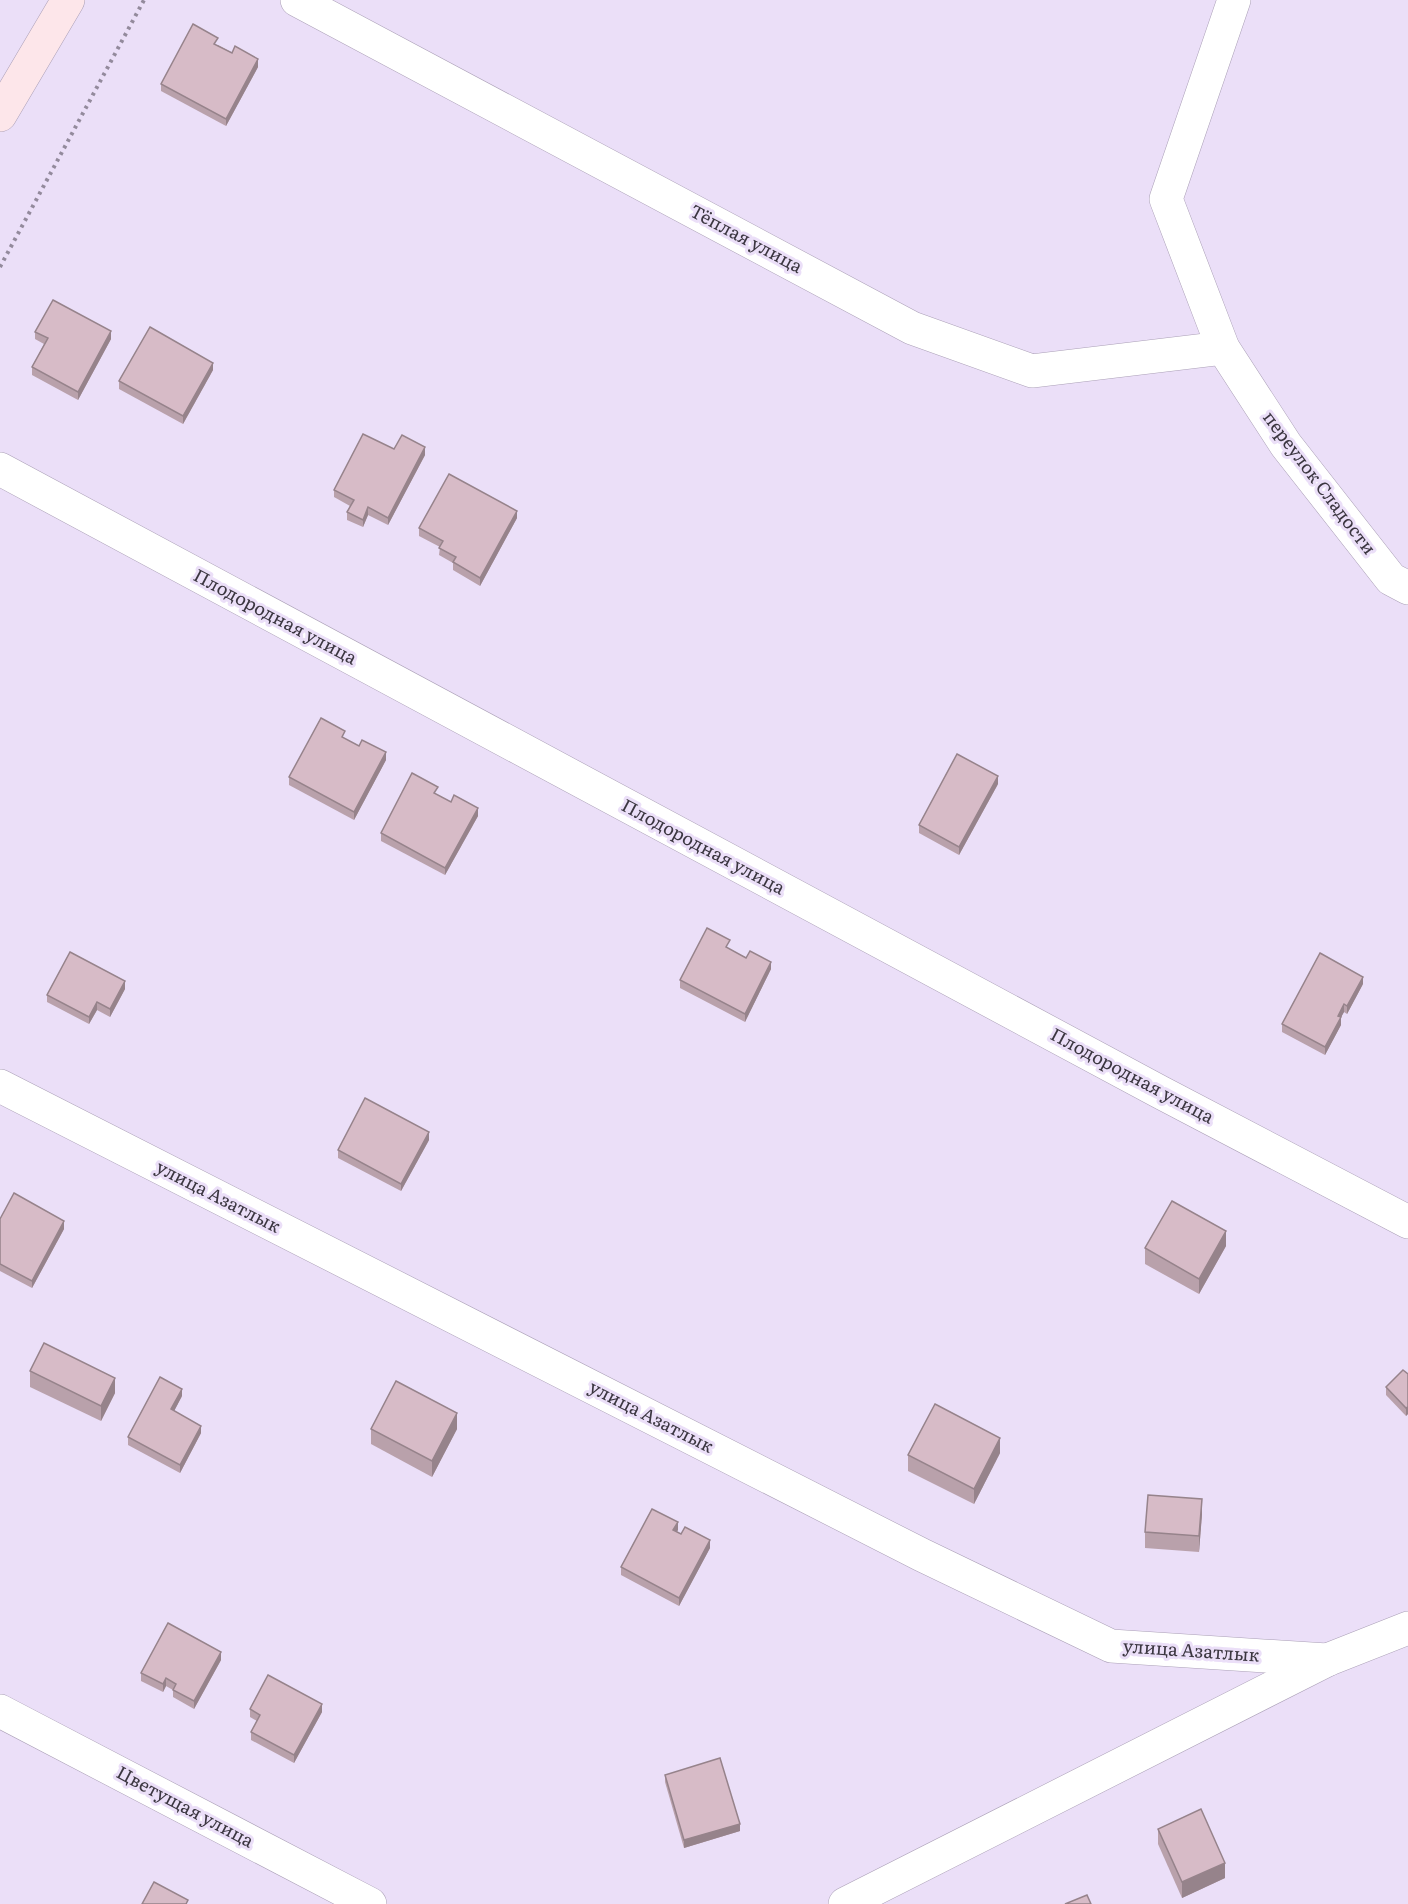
<svg xmlns="http://www.w3.org/2000/svg" width="1408" height="1904" viewBox="0 0 1408 1904" font-family="Literata,serif">
<style>
.lines{fill:none;stroke-linecap:round;stroke-linejoin:round}
.street-casing{stroke:#aba0b7;stroke-width:34}
.secondary-casing{stroke:#aba0b7;stroke-width:34}
.path{stroke:#938a9c;stroke-width:4;stroke-dasharray:3 4.5;stroke-linecap:butt}
.street{stroke:#fff;stroke-width:33}
.secondary{stroke:#fde6ea;stroke-width:33}
.wall{fill:#b9a1ab}
.shaded-wall{fill:#96838b}
.building{fill:#d7bbc7;stroke:#96838b;stroke-width:1.5}
.labels{text-anchor:middle;stroke-width:6;stroke-linejoin:round;paint-order:stroke}
.street-label{font-size:18px;fill:#3b3640;stroke:#ebdff8}
</style>
<rect width="100%" height="100%" fill="#ebdff8"/>
<g class="lines">
<defs>
<g id="street">
<polyline points="297,0 912,328 1032,371 1223,348"/>
<polyline points="1234,0 1166,199 1223,348 1286,445 1391,579 1408,588"/>
<polyline points="0,469 1160,1092 1408,1222"/>
<polyline points="0,1086 922,1555 1111,1646 1327,1660"/>
<polyline points="0,1711 370,1904"/>
<polyline points="845,1904 1327,1660 1408,1628"/>
</g>
<polyline id="secondary" points="0,115 68,0"/>
</defs>
<use href="#street" class="street-casing"/>
<use href="#secondary" class="secondary-casing"/>
<polyline class="path" points="0,267 144,0"/>
<use href="#street" class="street"/>
<use href="#secondary" class="secondary"/>
</g>
<g class="wall">
<polygon points="218,45 258,67 226,126 161,91 161,84"/>
<polygon points="35,332 111,339 78,400 32,375 32,367 44,344 35,339"/>
<polygon points="213,370 183,424 119,389 119,381"/>
<polygon points="394,449 425,455 388,525 368,515 363,527 347,520 347,512 350,506 334,497 334,490"/>
<polygon points="517,518 480,586 453,570 453,563 439,555 440,547 419,536 419,528"/>
<polygon points="345,739 386,760 354,820 289,785 289,777"/>
<polygon points="998,784 959,855 919,833 919,825"/>
<polygon points="438,795 478,816 445,875 381,841 381,833"/>
<polygon points="730,948 729,949 771,969 745,1022 680,988 680,980"/>
<polygon points="1363,984 1347,1014 1344,1012 1341,1017 1341,1025 1325,1055 1282,1032 1282,1024"/>
<polygon points="125,989 110,1017 97,1010 89,1024 47,1002 47,995"/>
<polygon points="429,1140 401,1191 338,1158 338,1150"/>
<polygon points="0,1219 64,1229 32,1288 0,1271"/>
<polygon points="1226,1246 1199,1294 1145,1264 1145,1248"/>
<polygon points="30,1371 115,1393 101,1421 30,1387"/>
<polygon points="1408,1374 1408,1414 1406,1416 1386,1395 1386,1387"/>
<polygon points="182,1396 174,1411 201,1433 180,1473 128,1445 128,1437"/>
<polygon points="371,1429 457,1429 432,1477 371,1444"/>
<polygon points="1000,1453 974,1504 908,1471 908,1455"/>
<polygon points="1202,1514 1199,1552 1145,1548 1145,1532"/>
<polygon points="678,1530 677,1532 710,1548 679,1606 621,1575 621,1567"/>
<polygon points="221,1660 194,1709 173,1697 173,1690 166,1686 163,1692 141,1681 141,1673"/>
<polygon points="250,1709 322,1712 294,1763 251,1740 251,1732 257,1721 250,1717"/>
<polygon points="665,1775 740,1831 684,1848 665,1782"/>
<polygon points="1158,1829 1225,1878 1182,1898 1158,1844"/>
</g>
<g class="shaded-wall">
<polygon points="258,59 258,67 226,126 226,119"/>
<polygon points="111,331 111,339 78,400 78,392"/>
<polygon points="213,363 213,370 183,424 183,416"/>
<polygon points="425,447 425,455 388,525 388,518"/>
<polygon points="368,507 368,515 363,527 363,520"/>
<polygon points="517,511 517,518 480,586 480,578"/>
<polygon points="386,752 386,760 354,820 354,812"/>
<polygon points="998,776 998,784 959,855 959,847"/>
<polygon points="478,808 478,816 445,875 445,868"/>
<polygon points="771,962 771,969 745,1022 745,1014"/>
<polygon points="1363,977 1363,984 1347,1014 1347,1006"/>
<polygon points="125,981 125,989 110,1017 110,1009"/>
<polygon points="97,1002 97,1010 89,1024 89,1017"/>
<polygon points="1344,1004 1344,1012 1339,1021 1341,1017 1341,1025 1325,1055 1325,1047 1338,1016"/>
<polygon points="429,1132 429,1140 401,1191 401,1184"/>
<polygon points="64,1221 64,1229 32,1288 32,1281"/>
<polygon points="1226,1231 1226,1246 1199,1294 1199,1279"/>
<polygon points="115,1378 115,1393 101,1421 101,1406"/>
<polygon points="182,1389 182,1396 171,1417 171,1409"/>
<polygon points="1408,1407 1408,1414 1406,1416 1406,1408"/>
<polygon points="457,1413 457,1429 432,1477 432,1461"/>
<polygon points="201,1426 201,1433 180,1473 180,1465"/>
<polygon points="1000,1438 1000,1453 974,1504 974,1489"/>
<polygon points="1202,1499 1202,1514 1199,1552 1199,1536"/>
<polygon points="678,1522 678,1530 673,1538 673,1530"/>
<polygon points="710,1540 710,1548 679,1606 679,1598"/>
<polygon points="221,1652 221,1660 194,1709 194,1701"/>
<polygon points="166,1678 166,1686 163,1692 163,1684"/>
<polygon points="322,1704 322,1712 294,1763 294,1755"/>
<polygon points="740,1824 740,1831 684,1848 684,1840"/>
<polygon points="1225,1863 1225,1878 1182,1898 1182,1882"/>
</g>
<g class="building">
<polygon points="193,24 218,38 214,44 232,53 235,46 258,59 226,119 161,84"/>
<polygon points="53,300 111,331 78,392 32,367 48,338 35,332"/>
<polygon points="150,327 213,363 183,416 119,381"/>
<polygon points="363,434 394,449 402,435 425,447 388,518 368,507 363,520 347,512 354,500 334,490"/>
<polygon points="449,474 517,511 480,578 453,562 456,557 439,548 443,541 419,528"/>
<polygon points="321,718 345,731 342,737 359,746 362,740 386,752 354,812 289,777"/>
<polygon points="957,754 998,776 959,847 919,825"/>
<polygon points="412,773 438,787 434,793 451,802 454,795 478,808 445,868 381,833"/>
<polygon points="707,928 730,940 726,947 746,958 750,951 771,962 745,1014 680,980"/>
<polygon points="70,952 125,981 110,1009 97,1002 89,1017 47,995"/>
<polygon points="1320,953 1363,977 1347,1006 1344,1004 1338,1016 1341,1017 1325,1047 1282,1024"/>
<polygon points="365,1098 429,1132 401,1184 338,1150"/>
<polygon points="14,1193 64,1221 32,1281 0,1264 0,1219"/>
<polygon points="1172,1201 1226,1231 1199,1279 1145,1248"/>
<polygon points="44,1343 115,1378 101,1406 30,1371"/>
<polygon points="1403,1370 1408,1374 1408,1407 1406,1408 1386,1387"/>
<polygon points="160,1377 182,1389 171,1409 201,1426 180,1465 128,1437"/>
<polygon points="396,1381 457,1413 432,1461 371,1429"/>
<polygon points="935,1404 1000,1438 974,1489 908,1455"/>
<polygon points="1148,1495 1202,1499 1199,1536 1145,1532"/>
<polygon points="652,1509 678,1522 673,1530 681,1534 685,1527 710,1540 679,1598 621,1567"/>
<polygon points="168,1623 221,1652 194,1701 173,1690 176,1684 166,1678 163,1684 141,1673"/>
<polygon points="268,1675 322,1704 294,1755 251,1732 260,1715 250,1709"/>
<polygon points="720,1758 740,1824 684,1840 665,1775"/>
<polygon points="1201,1809 1225,1863 1182,1882 1158,1829"/>
<polygon points="154,1882 188,1900 186,1904 142,1904"/>
<polygon points="1087,1895 1091,1904 1065,1904"/>
</g>
<g class="labels">
<g class="street-label">
<text transform="translate(746 239) rotate(28)" y="6">Тёплая улица</text>
<text transform="translate(1319 483) rotate(53)" y="6">переулок Сладости</text>
<text transform="translate(275 617) rotate(28)" y="6">Плодородная улица</text>
<text transform="translate(703 847) rotate(28)" y="6">Плодородная улица</text>
<text transform="translate(1132 1076) rotate(28)" y="6">Плодородная улица</text>
<text transform="translate(218 1197) rotate(27)" y="6">улица Азатлык</text>
<text transform="translate(651 1417) rotate(27)" y="6">улица Азатлык</text>
<text transform="translate(1191 1651) rotate(4)" y="6">улица Азатлык</text>
<text transform="translate(185 1807) rotate(28)" y="6">Цветущая улица</text>
</g>
</g>
</svg>
